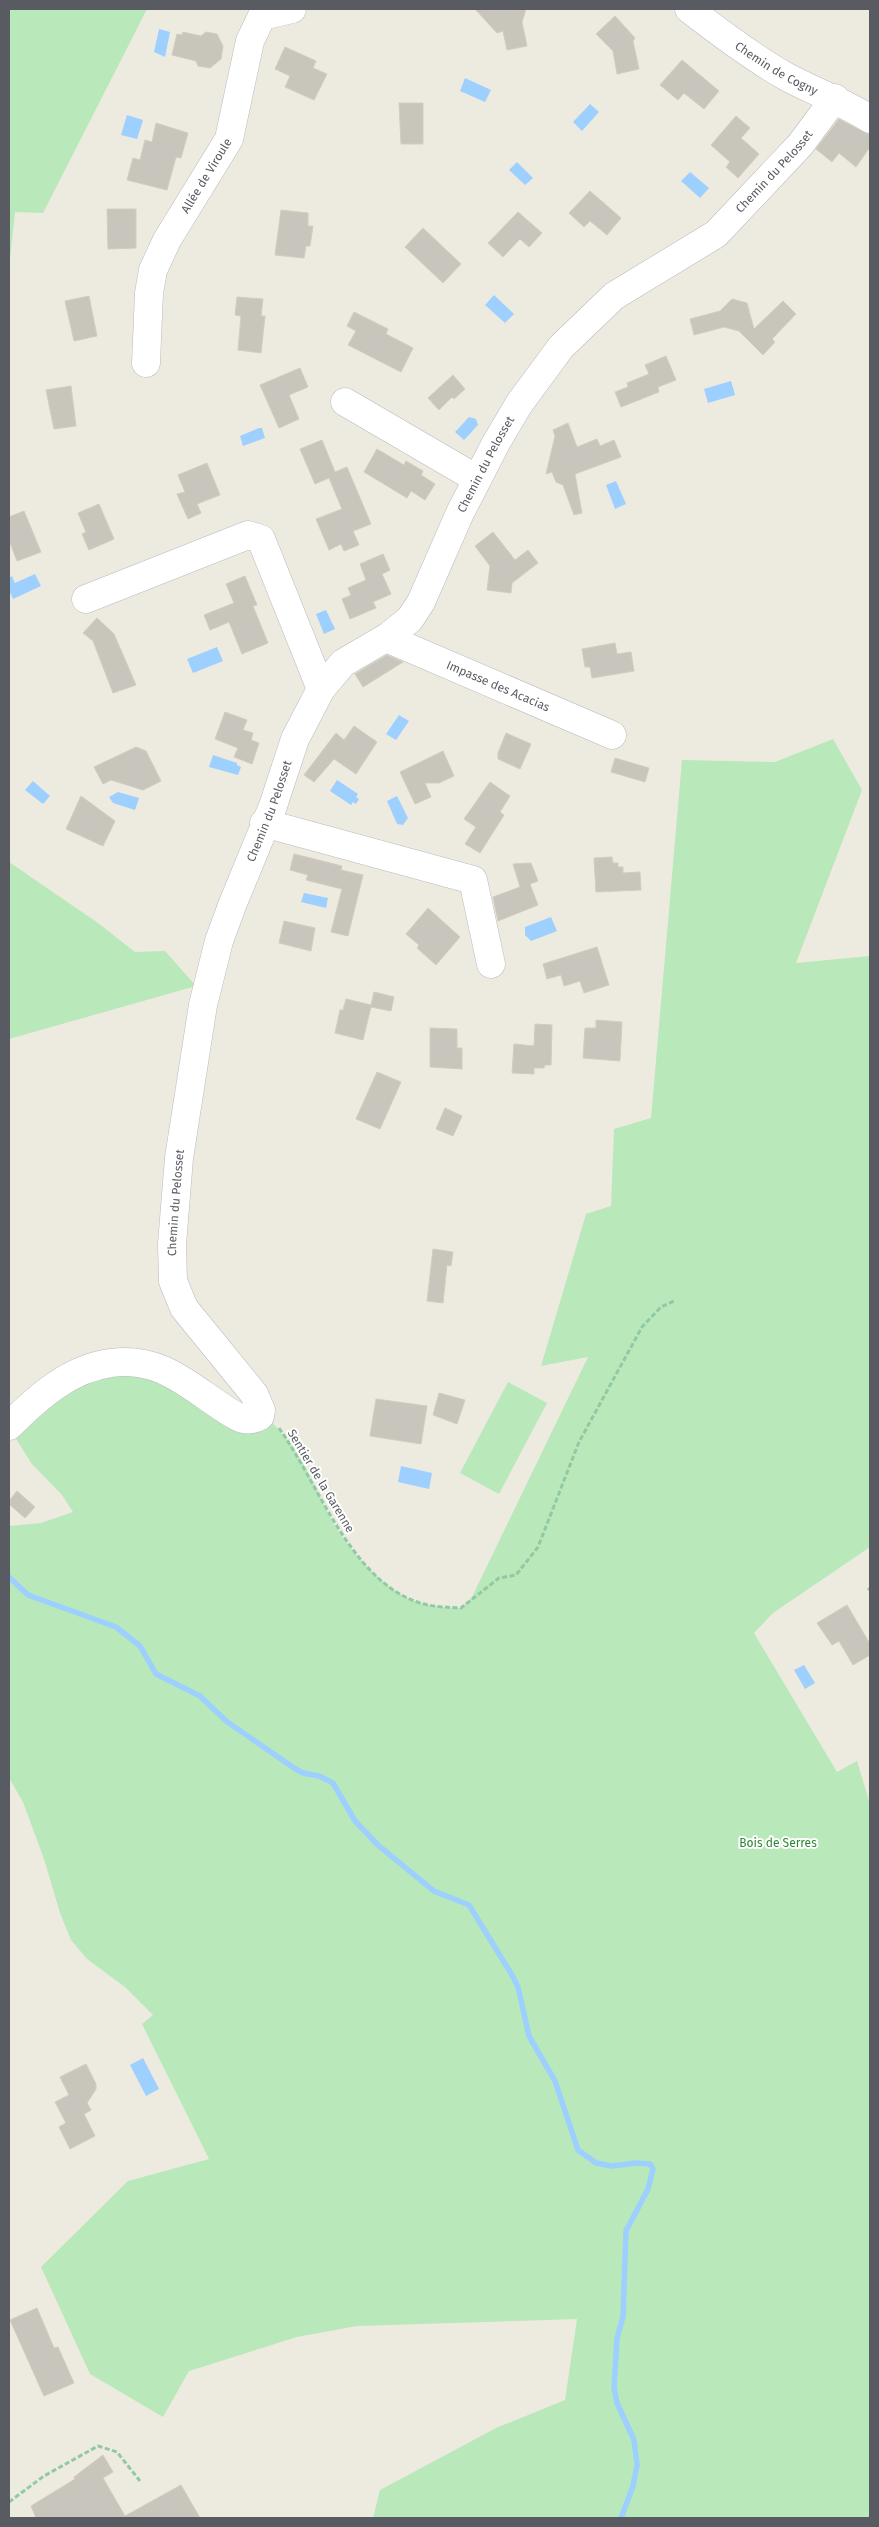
<svg xmlns="http://www.w3.org/2000/svg" width="879" height="2527" viewBox="0 0 879 2527" font-family="'Fira Sans',sans-serif">
<style>
.green{fill:#b9e8bb}
.water{fill:#9dcfff}
.lines{fill:none;stroke-linecap:round;stroke-linejoin:round}
.stream{stroke:#9dcfff;stroke-width:5.5}
.building{fill:#c8c5bc;stroke:#d2cdbd}
.minor-casing{stroke:#b8bac0;stroke-width:29}
.path{stroke:#91c9a4;stroke-width:3;stroke-dasharray:5 2.5;stroke-linecap:butt}
.minor{stroke:#fff;stroke-width:28}
.labels{text-anchor:middle;stroke-width:4;stroke-linejoin:round;paint-order:stroke}
.street-label{font-size:12px;fill:#585c62;stroke:#fff}
.park-label{font-size:12px;fill:#2d8635;stroke:#fff}
</style>
<rect width="100%" height="100%" fill="#edebdf"/>
<g class="green">
<polygon points="9,9 147,9 43,213 15,212 9,269"/>
<path d="M833,739l29,51 -66,173 74,-7v591l-97,66 -19,20 83,139 20,-11 13,43v714h-497l7,-28 116,-62 69,-28 12,-81 -220,7 -60,11 -108,34 -26,46 -73,-43 -49,-107 87,-86 81,-22 -67,-135 11,-9 -28,-28 -38,-28 -16,-19 -11,-27 -16,-54 -21,-57 -14,-24v-252l32,-3 32,-11 -11,-17 -31,-32 -22,-36 104,-65 148,52c35,25 50,66 69,103 15,29 52,71 82,83 16,7 32,7 49,8l11,-11 116,-240 -47,9 45,-152 25,-8 3,-77 37,-11 31,-358 93,2z"/>
<polygon points="9,862 98,923 135,952 165,951 196,986 9,1039"/>
<polygon points="508,1382 547,1403 499,1494 460,1473"/>
</g>
<g class="water">
<polygon points="159,29 170,32 165,57 154,52"/>
<polygon points="465,78 491,90 485,102 460,91"/>
<polygon points="590,104 599,112 582,131 573,122"/>
<polygon points="127,115 143,120 137,139 121,135"/>
<polygon points="517,162 533,178 525,185 509,170"/>
<polygon points="690,172 709,188 700,198 681,181"/>
<polygon points="494,295 514,314 505,323 485,305"/>
<polygon points="731,381 735,395 708,403 704,389"/>
<polygon points="469,417 476,419 478,425 464,440 455,432"/>
<polygon points="259,428 262,428 265,438 243,446 240,436"/>
<polygon points="616,481 626,504 615,509 606,485"/>
<polygon points="35,574 41,586 13,599 9,590 9,578 12,576 15,583"/>
<polygon points="326,610 335,629 324,634 316,614"/>
<polygon points="217,647 223,661 193,673 187,659"/>
<polygon points="399,715 409,721 396,740 386,734"/>
<polygon points="213,755 237,763 237,765 241,767 238,775 209,767"/>
<polygon points="337,780 358,794 356,797 359,799 356,804 353,802 351,805 330,791"/>
<polygon points="33,781 50,796 43,804 25,790"/>
<polygon points="118,792 139,798 135,810 113,803 109,797"/>
<polygon points="397,796 408,818 403,825 397,824 387,801"/>
<polygon points="304,893 328,898 326,908 301,902"/>
<polygon points="551,917 557,931 531,941 525,935 525,927"/>
<polygon points="401,1466 432,1473 429,1489 398,1482"/>
<polygon points="804,1665 815,1683 805,1689 794,1670"/>
<polygon points="143,2058 159,2089 146,2096 130,2065"/>
</g>
<g class="lines">
<polyline class="stream" points="9,1577 28,1595 116,1627 140,1646 156,1674 200,1696 226,1721 294,1768 303,1773 319,1776 333,1783 355,1821 378,1845 434,1891 469,1905 512,1975 518,1987 529,2036 555,2081 578,2150 596,2163 612,2166 636,2163 650,2164 653,2169 648,2189 626,2231 623,2317 617,2338 614,2388 617,2403 634,2440 637,2465 633,2486 621,2518"/>
</g>
<g class="building">
<polygon points="475,9 526,9 522,22 527,46 507,50 503,31 497,33"/>
<polygon points="615,16 635,38 633,41 639,69 617,74 613,51 596,34"/>
<polygon points="183,32 201,36 206,32 217,34 223,46 221,59 210,68 198,66 196,61 172,55 177,34 182,35"/>
<polygon points="285,47 316,61 313,68 327,74 314,100 285,87 290,76 275,69"/>
<polygon points="682,60 719,91 704,109 684,93 678,100 660,85"/>
<polygon points="399,103 423,103 423,144 401,144"/>
<polygon points="736,116 750,128 741,138 759,154 738,178 726,167 730,162 711,145"/>
<polygon points="839,119 870,135 870,147 856,167 839,153 832,162 816,149"/>
<polygon points="156,123 188,133 181,158 176,157 167,190 127,180 133,158 140,160 145,140 152,142"/>
<polygon points="590,191 621,218 607,235 590,221 584,227 569,213"/>
<polygon points="107,209 136,209 136,248 108,249"/>
<polygon points="281,210 308,213 308,226 313,226 310,246 306,246 304,258 275,255"/>
<polygon points="518,212 542,233 529,247 520,239 503,257 488,243"/>
<polygon points="423,228 461,264 443,283 405,247"/>
<polygon points="89,296 97,336 74,341 65,301"/>
<polygon points="237,297 263,299 261,316 265,316 261,353 238,350 241,316 235,315"/>
<polygon points="732,299 747,303 754,329 783,301 796,314 772,339 775,342 763,355 739,331 724,327 694,335 690,319 720,311"/>
<polygon points="354,312 388,329 386,334 413,348 401,372 348,345 356,331 347,326"/>
<polygon points="666,356 676,380 658,387 659,392 621,407 615,392 628,387 627,383 649,374 645,365"/>
<polygon points="300,368 308,387 289,395 299,419 279,428 260,385"/>
<polygon points="453,375 465,389 454,399 452,397 439,410 428,398"/>
<polygon points="71,386 76,426 54,429 46,390"/>
<polygon points="568,423 577,447 597,439 600,446 614,440 621,457 575,474 582,513 574,515 563,485 556,482 552,472 546,474 555,436 553,430"/>
<polygon points="322,440 335,472 347,467 371,524 353,531 359,545 344,551 341,544 329,550 316,519 342,509 329,478 315,484 300,449"/>
<polygon points="377,449 404,465 406,461 423,471 421,475 435,484 425,500 411,491 407,498 364,472"/>
<polygon points="207,463 220,495 197,504 201,513 188,519 177,494 185,492 178,475"/>
<polygon points="99,504 114,539 89,550 82,534 86,532 78,513"/>
<polygon points="24,511 41,552 17,561 9,540 9,517"/>
<polygon points="493,532 515,560 528,550 538,563 512,583 511,593 487,590 490,566 475,546"/>
<polygon points="383,554 390,570 382,574 391,594 373,602 376,608 350,619 342,599 351,595 348,588 366,580 360,564"/>
<polygon points="245,576 257,605 253,606 268,643 242,654 229,622 210,630 204,615 234,603 226,584"/>
<polygon points="97,618 114,634 136,685 113,693 93,641 83,633"/>
<polygon points="615,643 617,654 631,652 634,671 592,678 590,667 585,667 582,649"/>
<polygon points="387,655 403,662 363,687 355,674"/>
<polygon points="225,712 247,720 243,730 253,733 251,740 259,743 252,764 234,757 238,748 215,739"/>
<polygon points="354,726 377,742 356,774 334,759 314,782 304,775 336,733 344,740"/>
<polygon points="506,733 531,744 520,769 498,759 498,753"/>
<polygon points="136,747 146,751 161,781 143,790 111,780 103,784 94,767"/>
<polygon points="443,751 454,776 439,783 425,783 431,797 415,804 400,772"/>
<polygon points="615,758 649,768 645,782 611,772"/>
<polygon points="490,782 510,796 500,812 504,815 480,853 465,844 476,827 464,819"/>
<polygon points="81,796 115,821 103,846 66,829"/>
<polygon points="294,854 342,866 341,870 363,875 348,936 331,932 342,889 306,880 308,875 290,870"/>
<polygon points="612,857 613,863 618,863 618,867 623,867 623,873 640,872 641,890 596,892 594,858"/>
<polygon points="531,863 538,881 530,884 538,905 498,921 493,897 520,887 513,864"/>
<polygon points="428,908 460,937 436,965 417,948 419,945 406,934"/>
<polygon points="284,921 315,928 311,951 279,943"/>
<polygon points="597,947 609,985 584,993 580,981 564,986 561,975 547,979 543,964"/>
<polygon points="374,992 394,997 391,1011 371,1007 363,1040 335,1033 340,1010 343,1010 346,999 371,1005"/>
<polygon points="596,1020 622,1022 620,1061 583,1058 585,1028 596,1028"/>
<polygon points="535,1024 552,1025 551,1065 545,1065 544,1068 534,1068 534,1074 512,1073 514,1044 534,1046"/>
<polygon points="430,1028 457,1029 457,1048 462,1048 462,1069 430,1067"/>
<polygon points="377,1072 401,1082 380,1129 356,1119"/>
<polygon points="445,1108 462,1116 453,1136 436,1129"/>
<polygon points="433,1249 453,1252 451,1266 447,1265 443,1303 427,1301"/>
<polygon points="439,1393 465,1400 457,1424 433,1415"/>
<polygon points="376,1399 427,1406 421,1444 370,1436"/>
<polygon points="17,1491 35,1507 25,1518 9,1504 9,1501"/>
<polygon points="847,1605 870,1644 870,1655 853,1665 839,1641 832,1645 817,1623"/>
<polygon points="86,2064 96,2084 96,2089 87,2103 91,2110 84,2114 95,2136 70,2149 59,2127 66,2123 55,2102 69,2095 60,2077"/>
<polygon points="37,2308 54,2348 58,2347 74,2383 44,2396 10,2320"/>
<polygon points="103,2455 113,2472 103,2478 125,2516 181,2485 200,2518 36,2518 31,2506 75,2479 74,2477"/>
</g>
<g class="lines">
<defs>
<g id="minor">
<path id="s1" d="M689,9c31,24 64,49 98,68 28,15 57,25 83,42"/>
<path id="s2" d="M146,363l3,-70 4,-23 14,-30 62,-101 21,-98 12,-25 30,-7"/>
<polyline points="345,402 477,479"/>
<polyline points="86,599 248,535 261,539 321,689"/>
<path id="s3" d="M386,638l226,97"/>
<polyline points="264,823 473,880 491,964"/>
<path id="s4" d="M9,1426c28,-28 61,-58 102,-63 55,-8 85,31 127,54 8,4 15,3 22,-1l1,-6 -7,-16 -70,-86 -11,-27 -1,-37 7,-86 24,-153 16,-64 14,-38 40,-97 22,-67 26,-50 22,-26 46,-27 21,-17 11,-17 39,-89 36,-70 23,-39 42,-57 53,-51 102,-62 84,-89 35,-47"/>
</g>
</defs>
<use href="#minor" class="minor-casing"/>
<g class="path">
<path d="M279,1428c38,53 69,146 133,172 16,7 32,7 49,8l38,-30 17,-3 22,-28 41,-105 63,-115 19,-20 13,-6"/>
<polyline points="868,1588 870,1590"/>
<polyline points="9,2502 44,2476 98,2446 117,2452 140,2481"/>
</g>
<use href="#minor" class="minor"/>
</g>
<g class="labels">
<g class="street-label">
<text dy="4" stroke="none"><textPath href="#s1" startOffset="106">Chemin de Cogny</textPath></text>
<text dy="4" stroke="none"><textPath href="#s4" startOffset="1772">Chemin du Pelosset</textPath></text>
<text dy="4" stroke="none"><textPath href="#s2" startOffset="202">Allée de Viroule</textPath></text>
<text dy="4" stroke="none"><textPath href="#s4" startOffset="1354">Chemin du Pelosset</textPath></text>
<text dy="4" stroke="none"><textPath href="#s3" startOffset="122">Impasse des Acacias</textPath></text>
<text dy="4" stroke="none"><textPath href="#s4" startOffset="934">Chemin du Pelosset</textPath></text>
<text dy="4" stroke="none"><textPath href="#s4" startOffset="529">Chemin du Pelosset</textPath></text>
<text transform="translate(321 1481) rotate(59)" y="4">Sentier de la Garenne</text>
</g>
<g class="park-label">
<text x="778" y="1847">Bois de Serres</text>
</g>
</g>
<rect width="879" height="2527" fill="none" stroke="#585c62" stroke-width="20"/>
</svg>
